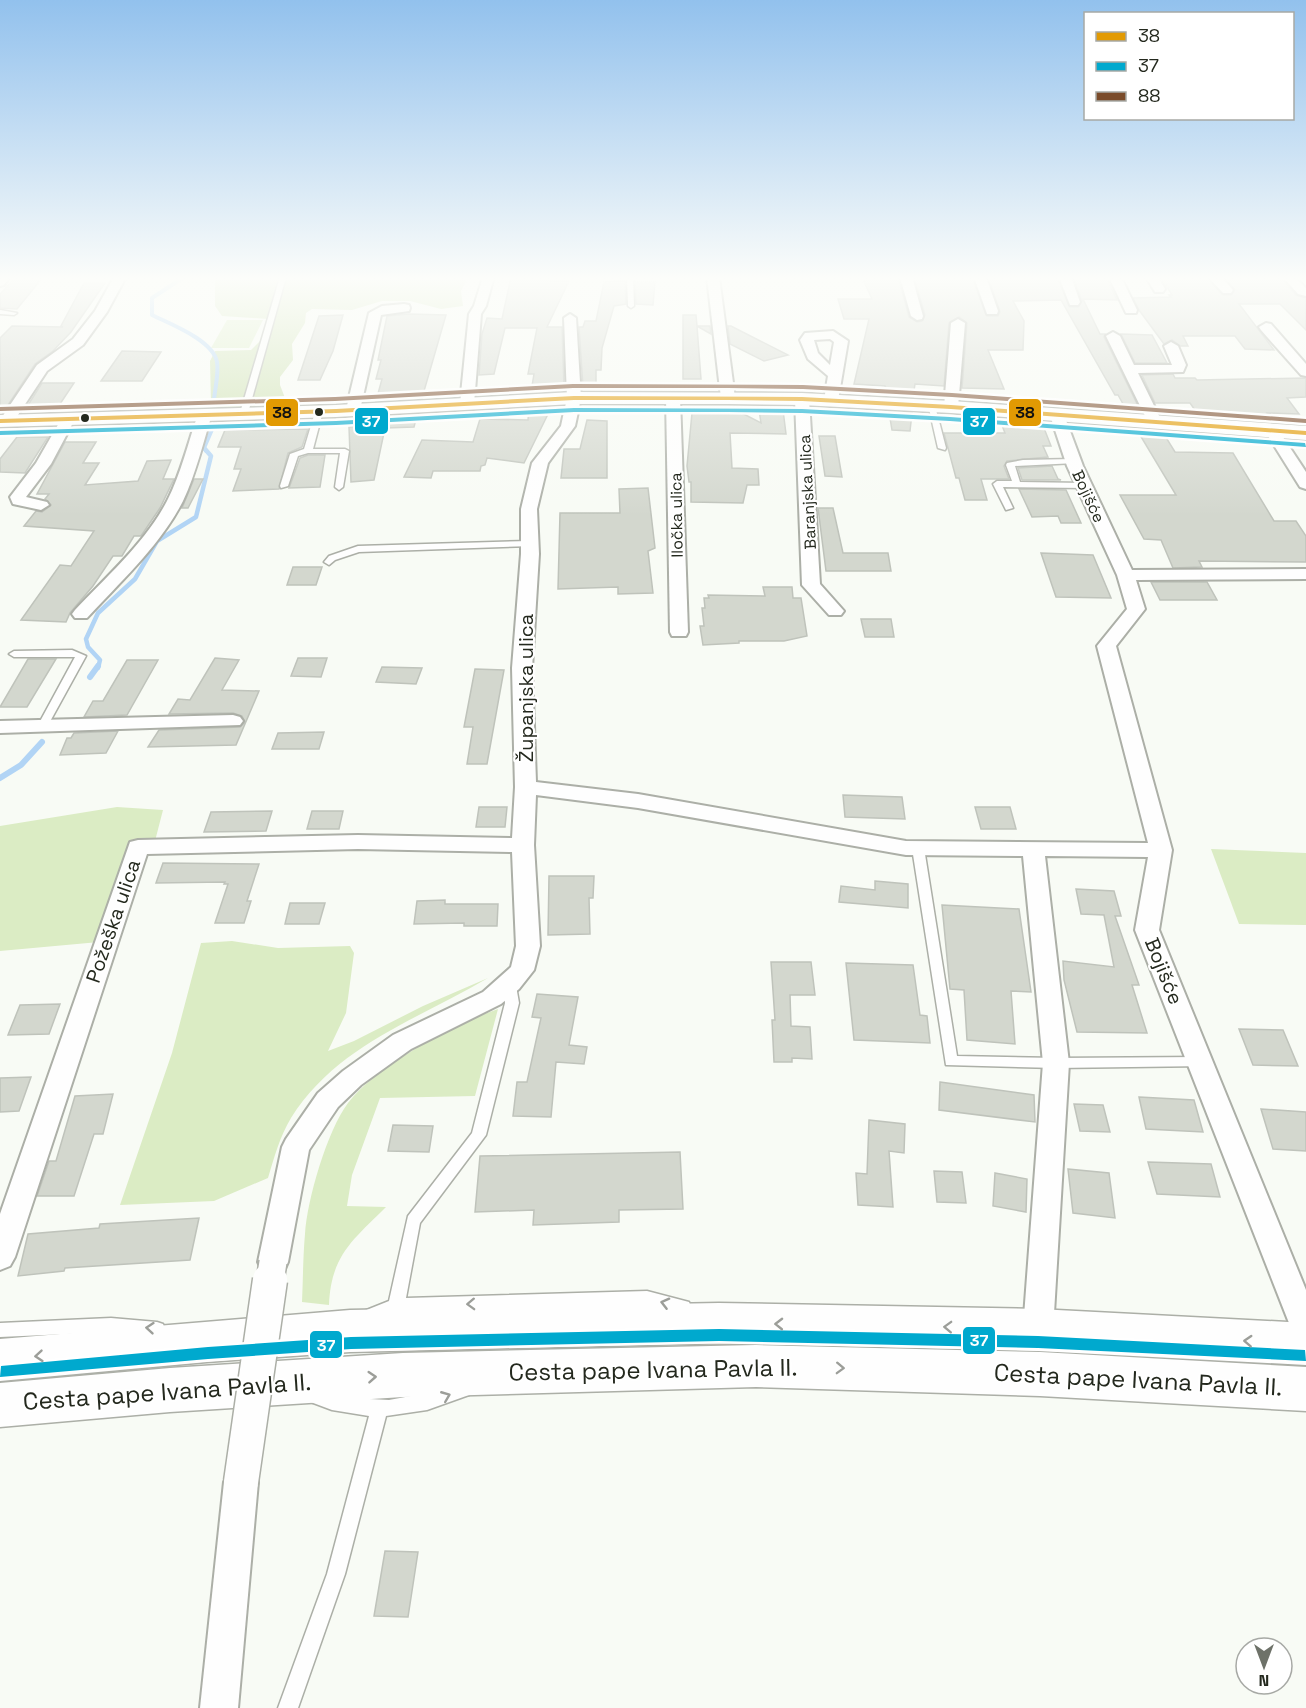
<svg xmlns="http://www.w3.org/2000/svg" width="1306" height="1708" viewBox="0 0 1306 1708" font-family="'Space Grotesk',sans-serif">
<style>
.green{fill:#dbecc4}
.forest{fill:#cfe2b4}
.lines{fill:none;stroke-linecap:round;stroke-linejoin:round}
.stream-far2{stroke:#b1d4f5;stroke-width:4}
.stream-far1{stroke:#b1d4f5;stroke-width:4.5}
.stream{stroke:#b1d4f5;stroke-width:6}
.building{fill:#d3d7ce;stroke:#bfc3bb;stroke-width:1.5}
.service-casing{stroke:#acafa7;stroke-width:3}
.minor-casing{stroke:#acafa7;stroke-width:4}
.secondary-casing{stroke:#acafa7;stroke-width:3}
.primary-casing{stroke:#acafa7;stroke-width:3}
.service{fill:#fefefe;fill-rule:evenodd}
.minor{fill:#fefefe;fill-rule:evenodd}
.secondary{fill:#fefefe;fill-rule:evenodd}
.primary{fill:#fefefe;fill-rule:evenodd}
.minor-bridge-far1-casing{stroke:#acafa7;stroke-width:30;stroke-linecap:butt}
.minor-bridge-casing{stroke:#acafa7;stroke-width:37;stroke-linecap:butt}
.minor-bridge-far1{stroke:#fefefe;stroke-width:27}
.minor-bridge{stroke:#fefefe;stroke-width:34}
.bus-1-casing{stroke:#fff;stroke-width:5}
.bus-2-casing{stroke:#fff;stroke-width:5}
.bus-3-casing{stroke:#fff;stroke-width:5}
.bus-1{fill:#e29a03;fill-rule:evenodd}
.bus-2{fill:#00a9ce;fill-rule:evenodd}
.bus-3{fill:#7a4b2a;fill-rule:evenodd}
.oneway{stroke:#9c9e99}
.bus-dot{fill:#24291e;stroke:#fff;stroke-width:2}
.labels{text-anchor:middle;stroke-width:4.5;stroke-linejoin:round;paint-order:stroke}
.far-street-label{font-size:16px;fill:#24291e;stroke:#fff}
.street-label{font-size:20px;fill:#24291e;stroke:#fff}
.near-street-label{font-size:24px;fill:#24291e;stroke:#fff}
.line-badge{stroke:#fff;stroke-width:2}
.badge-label{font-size:16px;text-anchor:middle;font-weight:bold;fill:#fff}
.pale-badge-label{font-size:16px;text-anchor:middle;font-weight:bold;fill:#111}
</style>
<rect width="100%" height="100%" fill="#f8fbf5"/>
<g class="green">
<polygon points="227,320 263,320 249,348 211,348"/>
<polygon points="117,807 163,810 155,841 131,847 99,942 0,951 0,826"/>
<polygon points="1211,849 1306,853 1306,925 1239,924"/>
<path d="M232,941l46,7 72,-2 4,7 -8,60 -18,38 26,-10 69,-35 65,-28c-71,42 -151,67 -197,140 -11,18 -17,40 -23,60l-54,23 -94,4 52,-152 29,-110z"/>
<path d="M498,1009l-23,87 -95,2 -28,77 -5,31 39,1c-33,33 -55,48 -57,98l-27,-3c1,-22 1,-46 3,-68 2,-34 22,-103 43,-131 28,-37 106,-79 150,-94z"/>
</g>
<polygon class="forest" points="215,277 468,277 461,291 463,306 441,309 410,301 382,301 352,310 312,309 306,313 305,323 292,344 293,360 280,377 280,385 285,398 281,407 218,408 211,404 210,361 215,351 251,350 261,340 268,319 222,316 215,306"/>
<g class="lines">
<g class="stream-far2">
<path d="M184,277l-32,21v17c18,9 61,25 65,47 2,11 -2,26 -3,38"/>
<polyline points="206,451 204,448 217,418"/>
</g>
<polyline class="stream-far1" points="98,668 100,660 88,647 86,639 98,613 135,579 157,541 196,517 211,456 205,449"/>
<g class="stream">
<polyline points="90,677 98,666"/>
<polyline points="0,778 21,765 42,742"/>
</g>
</g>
<g class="building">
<polygon points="16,277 43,277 17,309 0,308 0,294"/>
<polygon points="511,277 551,277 551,281 569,281 547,327 562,327 564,387 560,387 559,391 531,392 534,374 528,374 537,328 505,328 494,374 479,375 482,334 487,318 502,319"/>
<polygon points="862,277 898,277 909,317 917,322 922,321 925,315 914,277 972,277 987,316 998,316 1000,312 988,277 1057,277 1070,307 1078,307 1082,301 1073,277 1106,277 1117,300 1083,299 1100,334 1105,334 1104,337 1141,412 1127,411 1118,395 1115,395 1061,300 1013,301 1024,321 1023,350 988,350 1004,389 962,388 967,323 959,317 949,323 944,386 915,384 913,397 887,395 885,386 854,384 869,319 844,319 838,299 872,299"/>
<polygon points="1161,277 1206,277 1223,295 1231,295 1235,290 1226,280 1282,279 1296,295 1306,298 1306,330 1280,304 1239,304 1274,350 1245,349 1235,336 1183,336 1188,346 1180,346 1172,340 1164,344 1139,310 1133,298 1171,297 1169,295 1172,295"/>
<polygon points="625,281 626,304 614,306 602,348 601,370 596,370 596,387 583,387 579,327 583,327 585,321 596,321 604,282"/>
<polygon points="635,282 655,282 653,305 636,304"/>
<polygon points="84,283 105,283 71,332 53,351 35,364 8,405 0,407 0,338 12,326 63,327 61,326"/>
<polygon points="409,314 446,315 422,398 376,401 382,379 376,379 381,360 378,360 387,316"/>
<polygon points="343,315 333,351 320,380 298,380 319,316"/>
<polygon points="683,315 696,315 697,326 710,326 711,334 697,326 701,379 683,379"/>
<polygon points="728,326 731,326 788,355 764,361 730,344"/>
<polygon points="1121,334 1152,335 1167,363 1135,363"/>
<polygon points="122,351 161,352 142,381 101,381"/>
<polygon points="1173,374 1175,378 1195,378 1197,380 1306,378 1306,397 1287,398 1299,414 1267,413 1270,417 1248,417 1246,413 1197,413 1190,403 1155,403 1142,375"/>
<polygon points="42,383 74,383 60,404 28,405"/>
<polygon points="551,408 524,463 487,458 485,465 481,466 480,471 433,471 431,478 404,477 422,440 473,442 480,419 528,420 529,409"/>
<polygon points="722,408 734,409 761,423 759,410 783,410 786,434 730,433 732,468 758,469 759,485 747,485 743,503 691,502 691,482 689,482 687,466 692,413 721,413"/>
<polygon points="889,412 912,413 910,431 892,430"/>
<polygon points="417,415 414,427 385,428 374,480 351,482 349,427 370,425 372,417"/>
<polygon points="587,420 607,421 607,478 561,478 564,449 580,449"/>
<polygon points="1001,423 1042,423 1051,446 1043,446 1048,457 1007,461 1004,466 1009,479 981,479 987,500 965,500 959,478 956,478 944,433 1005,433"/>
<polygon points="308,429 302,447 288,453 279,489 233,491 241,469 234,469 241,447 218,447 225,430"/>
<polygon points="1137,430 1162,431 1175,452 1233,453 1274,521 1296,521 1306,536 1306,562 1199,561 1202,567 1173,568 1161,540 1144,539 1120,495 1176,495"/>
<polygon points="819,436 835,436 842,477 825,476"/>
<polygon points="17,437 48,437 25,473 0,472 0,459"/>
<polygon points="65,442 96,442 83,463 99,463 85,485 138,481 147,461 171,460 163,479 174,479 160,508 141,536 134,536 122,556 113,556 93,586 70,613 66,622 21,620 60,565 71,566 94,531 24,526 36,511 42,512 51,505 45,499 49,494 37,494"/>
<polygon points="308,455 325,455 320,487 289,488 300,458"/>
<polygon points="1052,466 1058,479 1061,480 1022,480 1018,468"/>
<polygon points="194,479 203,479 188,508 182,508"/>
<polygon points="648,488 655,548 648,551 653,593 618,594 618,587 558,589 560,513 620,513 619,489"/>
<polygon points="1019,489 1066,490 1081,523 1061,523 1058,516 1032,517"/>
<polygon points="818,508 833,508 843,553 888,553 891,571 826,571"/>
<polygon points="1041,553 1093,555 1111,598 1056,597"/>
<polygon points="293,567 322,567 316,585 287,585"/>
<polygon points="1151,582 1207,582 1217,600 1160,600"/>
<polygon points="763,587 792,587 793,598 801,598 807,636 784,641 739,641 739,643 703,645 700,626 704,626 702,608 705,608 704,598 709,598 708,595 765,596"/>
<polygon points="861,619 891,619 894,637 865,637"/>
<polygon points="215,658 239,660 222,690 259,691 236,745 148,747 159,730 240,727 245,722 242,716 233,713 169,714 178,699 190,700"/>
<polygon points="298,658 327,658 321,677 291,676"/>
<polygon points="28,659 56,659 27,707 0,707"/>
<polygon points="127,660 158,660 127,715 84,717 93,701 103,701"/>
<polygon points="382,667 422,668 416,684 376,682"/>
<polygon points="475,669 504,670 487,764 467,764 473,727 464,727"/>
<polygon points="118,731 106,753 60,755 67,738 71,738 74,733"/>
<polygon points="324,732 319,749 272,749 278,733"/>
<polygon points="843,795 902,797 905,819 845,817"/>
<polygon points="479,807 507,807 505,827 476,827"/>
<polygon points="975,807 1010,807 1016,829 981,829"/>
<polygon points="272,811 266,831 204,832 211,812"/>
<polygon points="312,811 343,811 339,829 307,829"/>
<polygon points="163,863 259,864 247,901 251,901 244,923 215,923 228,884 224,884 225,882 156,883"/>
<polygon points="549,876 594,876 593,898 589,898 590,934 548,935"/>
<polygon points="875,881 908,884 908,908 839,902 841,886 875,890"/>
<polygon points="1076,889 1114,891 1121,916 1115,916 1139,985 1132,985 1147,1033 1077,1032 1064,980 1063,961 1114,967 1104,915 1081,914"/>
<polygon points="445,900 445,904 498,904 497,926 464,926 464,923 414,924 417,901"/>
<polygon points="290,903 325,903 319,924 285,924"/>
<polygon points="942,905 1019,909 1031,992 1011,991 1015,1044 967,1040 964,990 950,989"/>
<polygon points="771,962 811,962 815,995 790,995 791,1026 810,1027 812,1059 792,1058 792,1062 774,1062 772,1020 775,1020"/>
<polygon points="846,963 913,965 920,1015 927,1016 930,1043 854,1040"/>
<polygon points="537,994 578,997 569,1045 587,1047 584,1064 556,1062 551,1117 513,1116 517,1082 527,1082 541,1018 532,1017"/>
<polygon points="60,1004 49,1034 8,1035 20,1005"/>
<polygon points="1239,1029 1283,1030 1298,1066 1253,1065"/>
<polygon points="31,1077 19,1111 0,1112 0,1078"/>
<polygon points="940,1082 1034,1095 1035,1122 939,1110"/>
<polygon points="113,1094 103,1134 94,1134 74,1196 37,1196 49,1161 56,1161 75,1096"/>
<polygon points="1139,1097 1194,1100 1203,1132 1146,1129"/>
<polygon points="1074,1104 1103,1105 1110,1132 1080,1131"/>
<polygon points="1261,1109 1306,1112 1306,1151 1273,1149"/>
<polygon points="869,1120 905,1124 904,1153 889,1151 893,1207 858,1205 856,1173 867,1174"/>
<polygon points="393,1125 433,1126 429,1152 388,1151"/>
<polygon points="680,1152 683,1209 619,1210 619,1222 533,1225 534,1210 475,1212 480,1156"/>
<polygon points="1148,1162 1211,1164 1220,1197 1157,1194"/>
<polygon points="1068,1169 1109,1173 1115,1218 1073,1213"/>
<polygon points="934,1171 962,1172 966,1203 937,1202"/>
<polygon points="995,1173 1027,1179 1026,1212 993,1206"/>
<polygon points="199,1218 190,1260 65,1268 64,1271 18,1276 28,1234 99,1228 100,1224"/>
<polygon points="385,1551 418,1552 408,1617 374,1616"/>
</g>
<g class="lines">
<defs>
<g id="service">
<polygon points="280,277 286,277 248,413 241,415 240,413"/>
<polygon points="627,277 633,277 634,306 631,308 628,306"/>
<polygon points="0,310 17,313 14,315 0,314"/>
<polygon points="928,404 935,406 946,448 945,450 938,448"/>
<polygon points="316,409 323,411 313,449 345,449 349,451 343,487 339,490 335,487 340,453 308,453 298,456 288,486 281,488 280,486 290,454 304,449"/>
<polygon points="1073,459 1076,459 1076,463 1015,466 1020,482 1084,483 1088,486 1087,488 1003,487 1013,508 1006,510 993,484 997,481 1012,481 1006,465 1007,463 1023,460"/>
<polygon points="529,541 534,544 532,546 359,552 335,560 329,565 324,562 329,556 358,546"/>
<polygon points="72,650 86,656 47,727 46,729 38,729 37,727 75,657 14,657 9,654 14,651"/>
<polygon points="918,844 924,848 957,1056 1056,1058 1202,1057 1207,1058 1209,1062 1207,1066 1056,1068 946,1065 912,848"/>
<polygon points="510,978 515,980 519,1003 486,1135 420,1223 406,1298 647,1291 689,1302 691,1307 689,1312 683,1314 647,1305 396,1313 370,1323 364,1321 362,1316 364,1311 389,1301 408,1216 472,1133 505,1003 503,983 505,980"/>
<polygon points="111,1318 157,1322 163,1324 165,1329 163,1334 157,1336 111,1332 0,1337 0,1323"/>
<polygon points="463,1381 469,1383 472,1389 469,1395 427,1410 386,1416 345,1574 298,1708 278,1708 327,1574 369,1416 332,1410 308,1401 305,1395 308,1389 314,1387 350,1398 389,1400 427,1393"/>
</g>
<g id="minor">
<polygon points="0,277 10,277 4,285 0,286"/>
<polygon points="114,277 126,277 107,312 83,345 47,371 12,424 2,424 0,420 37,365 73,339 95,311"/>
<polygon points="483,277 488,277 493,280 486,306 481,314 474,404 467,408 460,404 469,314 474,306"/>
<polygon points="707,277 719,277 735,398 728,402 721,398"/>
<polygon points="900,277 912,277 923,316 922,319 917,320 911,316"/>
<polygon points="974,277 986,277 998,311 997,314 987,314 986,311"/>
<polygon points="1059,277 1071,277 1080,302 1078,305 1070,305"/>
<polygon points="1109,277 1121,277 1137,310 1136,313 1126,313"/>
<polygon points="1146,277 1158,277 1165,289 1163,292 1155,292"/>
<polygon points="1208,277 1221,277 1233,290 1231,293 1223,293"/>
<polygon points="1283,277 1295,277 1306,288 1306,296 1298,294"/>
<polygon points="404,304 409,305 410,308 409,311 381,315 360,410 358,413 348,413 346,410 369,313 382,306"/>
<polygon points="570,314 576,318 581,398 575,426 548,463 537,509 539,554 532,668 536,782 638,794 906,841 1148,843 1097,646 1127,609 1117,575 1067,466 1050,415 1057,411 1064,415 1083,466 1132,570 1306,569 1306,579 1136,580 1145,609 1116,646 1172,850 1159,930 1306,1290 1306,1342 1295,1338 1291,1328 1135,930 1148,857 1045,856 1069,1063 1053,1330 1049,1340 1038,1344 1027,1340 1023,1330 1043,1063 1023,856 906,855 638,808 536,795 534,845 540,946 534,970 519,989 501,1004 411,1049 361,1085 338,1107 309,1150 288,1262 284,1271 273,1275 262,1271 258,1262 282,1147 286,1139 318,1093 343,1071 393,1035 483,992 511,967 516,946 512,852 358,849 147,854 15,1257 10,1266 0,1270 0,1214 130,842 138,840 358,835 512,838 515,787 512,668 521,554 521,509 532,463 561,426 567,398 564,318"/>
<polygon points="958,319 965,323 958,407 951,411 944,407 951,323"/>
<polygon points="1266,323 1271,324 1306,364 1306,376 1301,375 1261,330 1259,327"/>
<path d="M833,331l15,10 -10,59 -7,4 -7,-4 4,-24 -20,-17 -8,-19 5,-7zM830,339l4,3 -4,23 -12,-12 -4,-13z"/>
<polygon points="1113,332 1120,336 1134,365 1172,365 1164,346 1171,342 1178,346 1186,365 1183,372 1138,373 1162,422 1160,425 1155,426 1148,422 1106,336"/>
<polygon points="673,393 680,397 688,632 686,636 672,636 670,632 666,397"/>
<polygon points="802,395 809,399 820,584 844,611 841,615 829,615 802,585 795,399"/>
<path d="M205,410l7,4c-9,29 -16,59 -29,87 -23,45 -62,80 -96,117h-12l-3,-4 3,-4c32,-34 70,-67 92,-109 14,-27 21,-58 31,-87z"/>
<polygon points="68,415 75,419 51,464 26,497 47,502 49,505 41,510 13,504 10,497 36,463 63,416"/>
<polygon points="1272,427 1277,428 1306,472 1306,489 1300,487 1265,431"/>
<polygon points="233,715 240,717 243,721 240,725 0,733 0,721"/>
<polygon points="241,1465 253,1470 258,1482 238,1708 200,1708 224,1482 229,1470"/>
</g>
<polygon id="secondary" points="574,392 802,393 951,401 1306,426 1306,440 951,413 802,405 728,404 574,404 336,417 0,427 0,415 336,405"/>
<g id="primary">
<polygon points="719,1303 1038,1309 1306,1323 1306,1365 1038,1351 719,1343 350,1352 207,1362 0,1381 0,1339 350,1310"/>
<polygon points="756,1345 1040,1352 1306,1367 1306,1411 1040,1396 756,1387 403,1397 170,1412 0,1427 0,1383 170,1368 403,1353"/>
</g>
</defs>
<use href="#service" class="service-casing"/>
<use href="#minor" class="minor-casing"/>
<use href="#secondary" class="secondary-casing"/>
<use href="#primary" class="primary-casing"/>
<use href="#service" class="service"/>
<use href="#minor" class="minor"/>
<use href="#secondary" class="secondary"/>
<use href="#primary" class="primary"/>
<defs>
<polyline id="minor-bridge-far1" points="270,1281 273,1262"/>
<polyline id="minor-bridge" points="241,1482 270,1280"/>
</defs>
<use href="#minor-bridge-far1" class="minor-bridge-far1-casing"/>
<use href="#minor-bridge" class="minor-bridge-casing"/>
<use href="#minor-bridge-far1" class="minor-bridge-far1"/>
<use href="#minor-bridge" class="minor-bridge"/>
<defs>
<polygon id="bus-1" points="574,396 802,397 951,405 1306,431 1306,435 951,409 802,401 728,400 574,400 336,413 0,423 0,419 336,409"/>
<g id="bus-2">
<polygon points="574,408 802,409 950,417 1305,443 1306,447 950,421 802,413 728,412 574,412 336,425 0,435 0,431 336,421"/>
<polygon points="719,1329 1038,1336 1305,1350 1306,1361 1038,1348 719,1341 351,1349 208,1359 0,1377 1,1366 208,1347 351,1337"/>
</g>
<polygon id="bus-3" points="573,384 803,385 952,393 1306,419 1306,423 952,397 803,389 728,388 573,388 335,401 0,411 0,407 335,397"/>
</defs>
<use href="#bus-1" class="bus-1-casing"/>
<use href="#bus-2" class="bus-2-casing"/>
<use href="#bus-3" class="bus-3-casing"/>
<use href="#bus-1" class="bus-1"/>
<use href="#bus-2" class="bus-2"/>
<use href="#bus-3" class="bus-3"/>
</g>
<defs><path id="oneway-chevron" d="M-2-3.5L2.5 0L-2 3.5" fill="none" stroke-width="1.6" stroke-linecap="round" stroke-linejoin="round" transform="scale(1.5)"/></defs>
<g class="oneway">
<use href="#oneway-chevron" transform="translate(665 1303) rotate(-166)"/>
<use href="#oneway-chevron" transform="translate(471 1304) rotate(178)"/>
<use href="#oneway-chevron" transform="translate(779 1324) rotate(-179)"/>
<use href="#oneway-chevron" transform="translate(948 1327) rotate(-178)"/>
<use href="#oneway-chevron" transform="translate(150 1328) rotate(-175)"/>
<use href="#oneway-chevron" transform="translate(1248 1341) rotate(-177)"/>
<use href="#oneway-chevron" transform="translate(39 1356) rotate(175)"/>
<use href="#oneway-chevron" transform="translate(840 1368) rotate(2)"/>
<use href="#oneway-chevron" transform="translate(372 1377) rotate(-4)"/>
<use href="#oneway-chevron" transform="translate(446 1396) rotate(-22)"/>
</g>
<linearGradient id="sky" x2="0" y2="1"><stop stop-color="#92c1ed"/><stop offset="0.54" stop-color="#fcfdfa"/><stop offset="1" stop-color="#fcfdfa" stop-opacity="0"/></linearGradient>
<rect width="1306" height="516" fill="url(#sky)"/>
<g class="bus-dot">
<circle cx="319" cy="412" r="5"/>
<circle cx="85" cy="418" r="5"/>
</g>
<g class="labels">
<g class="far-street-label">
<text transform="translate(807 492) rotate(-93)" y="6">Baranjska ulica</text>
<text transform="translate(1089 496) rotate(65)" y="6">Bojišće</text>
<text transform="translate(676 515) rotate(-91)" y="6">Iločka ulica</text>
</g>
<g class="street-label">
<text transform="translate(526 688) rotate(-90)" y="7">Županjska ulica</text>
<text transform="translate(113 921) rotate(-71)" y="7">Požeška ulica</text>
<text transform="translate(1164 971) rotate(68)" y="7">Bojišće</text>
</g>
<g class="near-street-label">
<text transform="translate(653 1370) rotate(-1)" y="8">Cesta pape Ivana Pavla II.</text>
<text transform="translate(1138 1380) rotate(3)" y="8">Cesta pape Ivana Pavla II.</text>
<text transform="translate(167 1392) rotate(-4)" y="8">Cesta pape Ivana Pavla II.</text>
</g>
</g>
<g class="line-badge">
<rect x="1008" y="398" width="34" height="29" rx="6" fill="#e29a03"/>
<rect x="265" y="398" width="34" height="29" rx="6" fill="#e29a03"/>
<rect x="354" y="407" width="35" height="28" rx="6" fill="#00a9ce"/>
<rect x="962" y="407" width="34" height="29" rx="6" fill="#00a9ce"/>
<rect x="962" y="1326" width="34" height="29" rx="6" fill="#00a9ce"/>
<rect x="309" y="1330" width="34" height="29" rx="6" fill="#00a9ce"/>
</g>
<g class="badge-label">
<text x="371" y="427">37</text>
<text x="979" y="427">37</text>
<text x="979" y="1346">37</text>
<text x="326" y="1351">37</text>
</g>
<g class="pale-badge-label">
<text x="1025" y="418">38</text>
<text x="282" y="418">38</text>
</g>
<rect x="1084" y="12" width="210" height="108" fill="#ffffff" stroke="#a7a9a5" stroke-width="1.5"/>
<rect x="1096" y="32" width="30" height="9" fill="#e29a03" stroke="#a7a9a5" stroke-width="1.5"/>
<text x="1138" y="42" font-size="18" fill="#24291e">38</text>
<rect x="1096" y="62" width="30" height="9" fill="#00a9ce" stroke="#a7a9a5" stroke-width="1.5"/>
<text x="1138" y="72" font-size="18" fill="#24291e">37</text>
<rect x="1096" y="92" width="30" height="9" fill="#7a4b2a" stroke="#a7a9a5" stroke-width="1.5"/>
<text x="1138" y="102" font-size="18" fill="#24291e">88</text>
<g transform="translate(1264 1666) rotate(180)"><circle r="28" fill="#ffffff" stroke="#a7a9a5" stroke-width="1.5"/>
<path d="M0-4.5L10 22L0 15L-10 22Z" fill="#6e7269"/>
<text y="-9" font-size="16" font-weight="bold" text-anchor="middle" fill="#24291e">N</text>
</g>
</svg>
